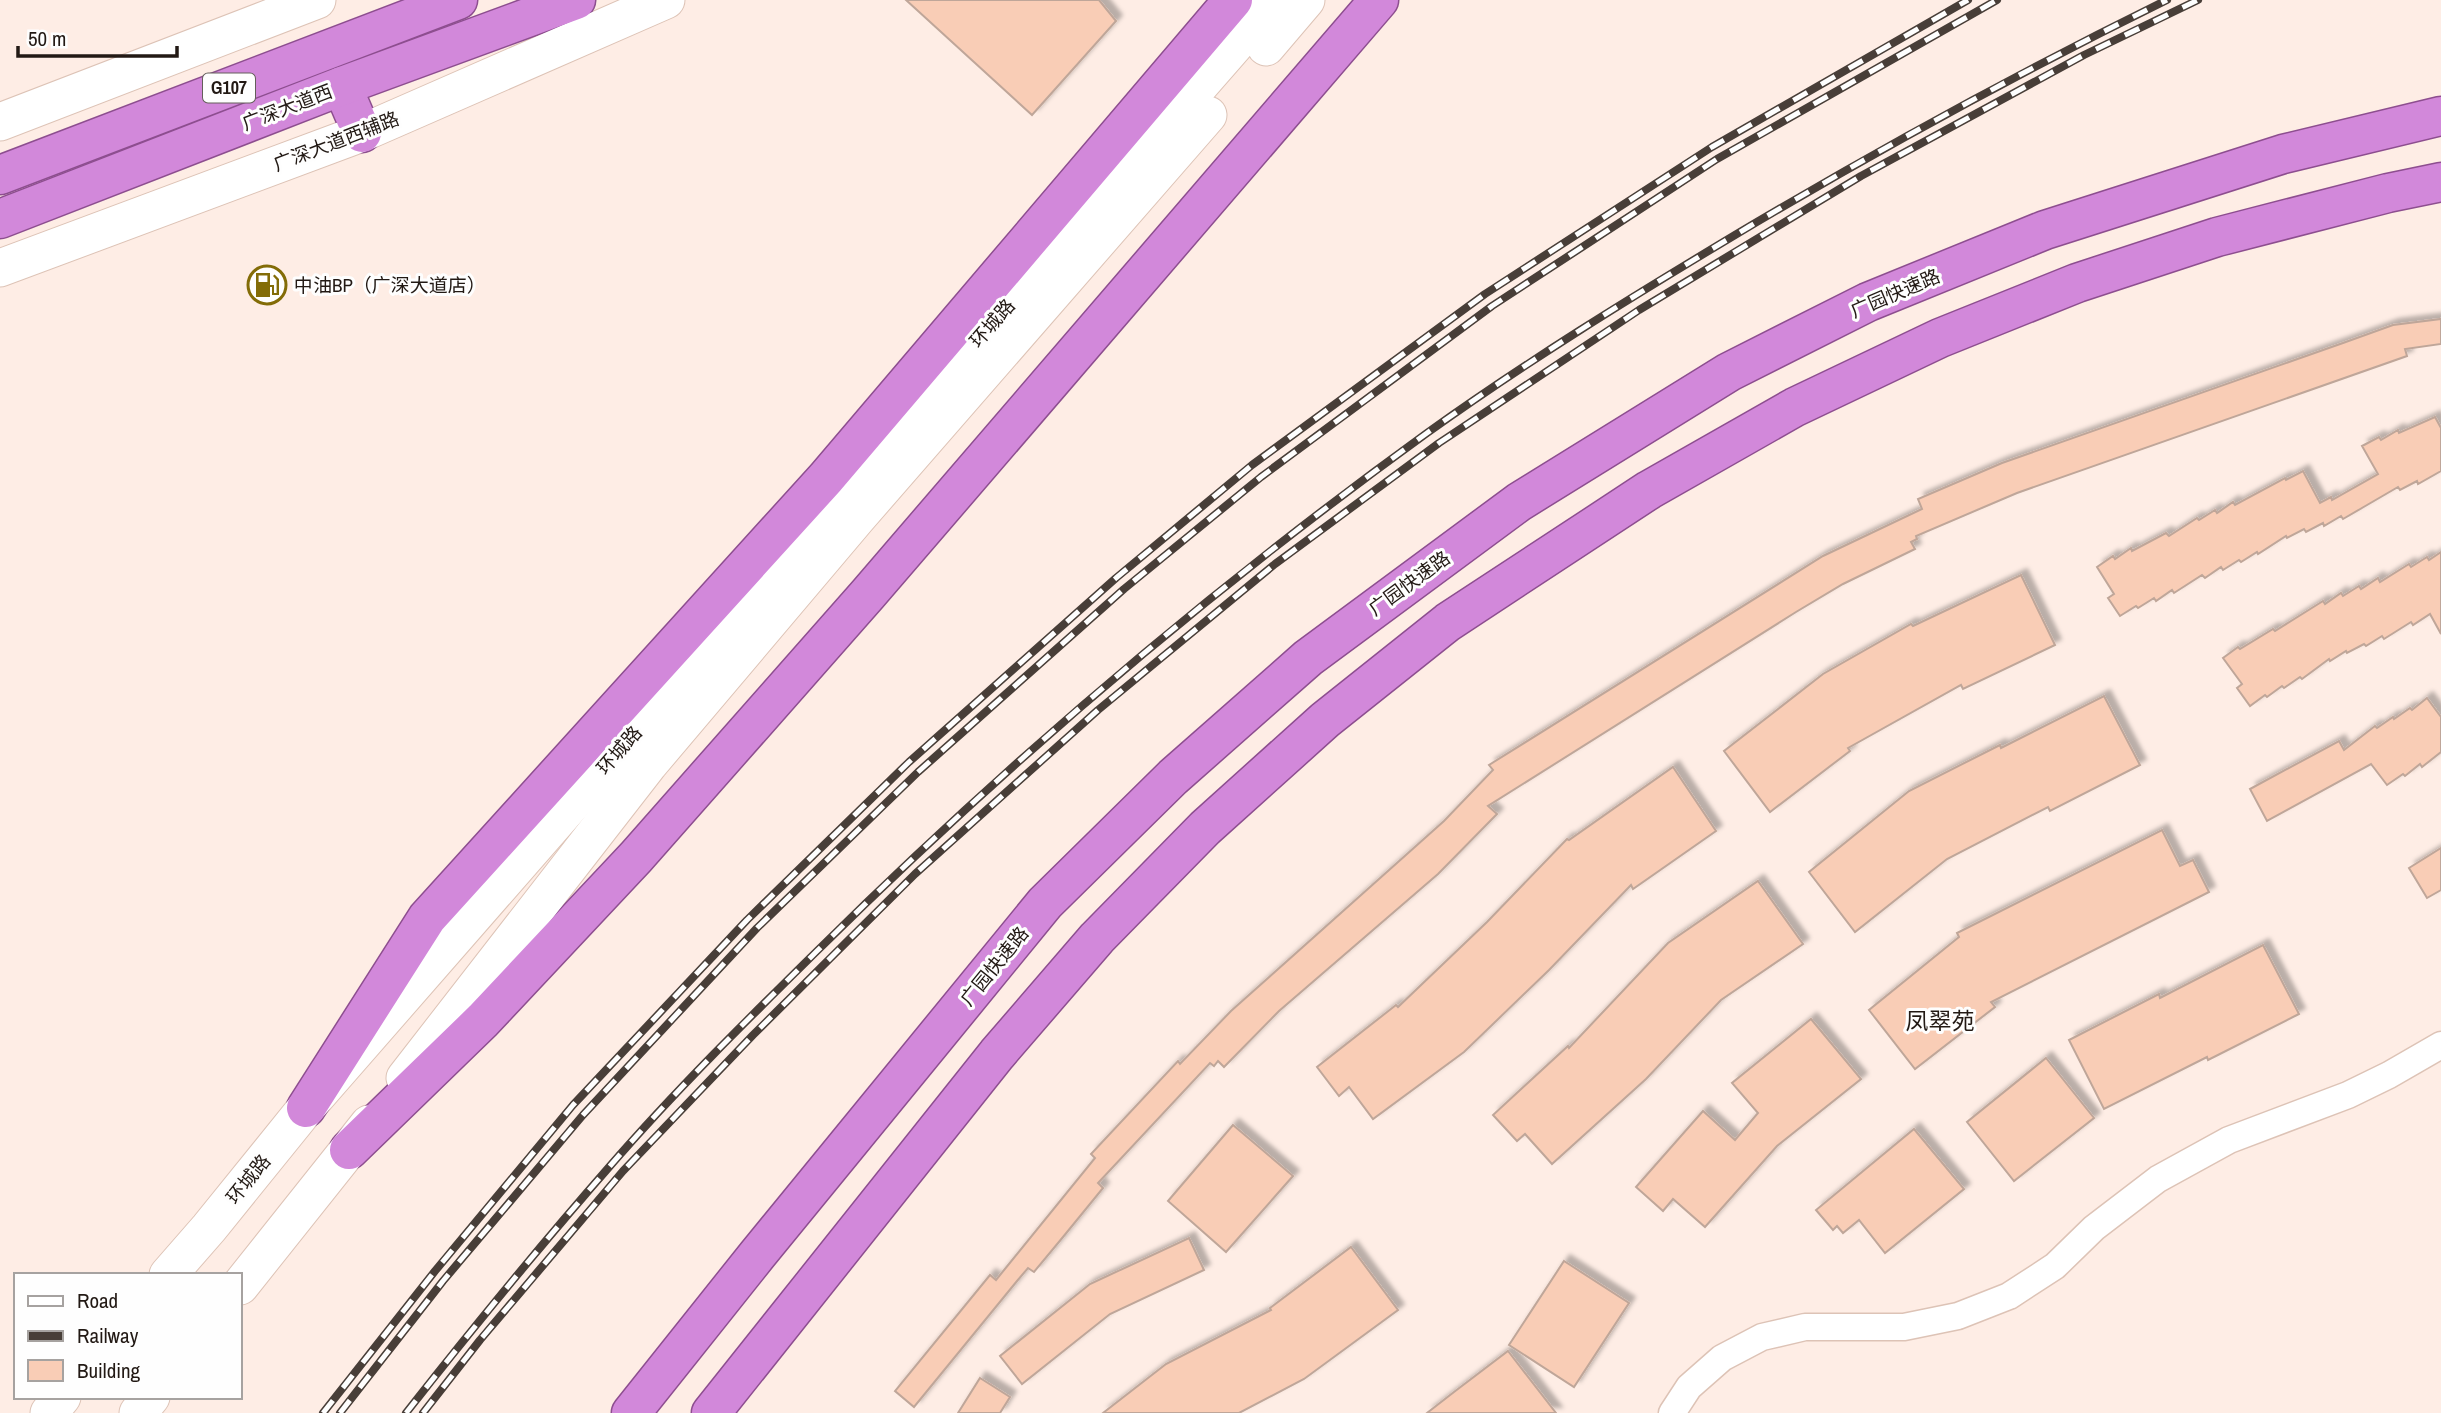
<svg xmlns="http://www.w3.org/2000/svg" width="2441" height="1413" viewBox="0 0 2441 1413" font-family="'Archivo Narrow','Noto Sans SC',sans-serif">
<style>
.building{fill:#f9cdb6;stroke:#bfa699;stroke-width:2;filter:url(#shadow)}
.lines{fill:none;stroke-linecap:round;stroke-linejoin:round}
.minor-casing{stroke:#ddc3b6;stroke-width:29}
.secondary-casing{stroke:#ddc3b6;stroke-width:39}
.trunk-casing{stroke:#8d4e8f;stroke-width:41}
.minor{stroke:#fff;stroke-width:26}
.secondary{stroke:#fff;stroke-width:37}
.trunk{stroke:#d288da;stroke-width:38}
.rail-casing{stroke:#483e38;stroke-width:8}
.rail{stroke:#fefefe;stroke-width:5;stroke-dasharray:16;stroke-linecap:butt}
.labels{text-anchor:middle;stroke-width:6;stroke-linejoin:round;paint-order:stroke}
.shield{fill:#fefefe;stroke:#645e5a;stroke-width:2}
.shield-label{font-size:18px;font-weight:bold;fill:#221914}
.street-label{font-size:19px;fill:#221914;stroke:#fefefe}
.poi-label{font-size:19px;fill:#221914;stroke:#fefefe;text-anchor:start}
.quarter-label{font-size:23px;fill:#221914;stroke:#fefefe}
</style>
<defs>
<filter id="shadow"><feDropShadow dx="6" dy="-6" stdDeviation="2" flood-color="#0004"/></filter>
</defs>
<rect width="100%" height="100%" fill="#feede5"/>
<g class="building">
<polygon points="906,0 1099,0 1116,21 1032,115"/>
<polygon points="2441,319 2441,344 2405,349 2407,356 2017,493 1916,536 1917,539 1911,542 1915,549 1843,584 1796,612 1488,806 1497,814 1438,874 1279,1011 1224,1067 1218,1061 1214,1066 1210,1063 1098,1183 1103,1188 1063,1237 1034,1272 1028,1268 1017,1281 914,1407 895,1391 990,1275 996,1280 1095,1158 1091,1154 1178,1061 1180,1064 1231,1011 1444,821 1493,770 1489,765 1823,556 1922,509 1918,499 2002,463 2343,343 2393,325"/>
<polygon points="2435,417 2441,428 2441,471 2418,484 2417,481 2400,490 2398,487 2343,519 2341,516 2324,526 2323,523 2306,532 2304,529 2287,538 2286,536 2258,554 2257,552 2241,562 2239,560 2223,570 2221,567 2205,578 2202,575 2174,593 2172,590 2156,601 2154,598 2138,608 2136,606 2120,616 2108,598 2114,594 2097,567 2113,556 2115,559 2131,548 2132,551 2166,533 2169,536 2197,518 2199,520 2215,510 2217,513 2233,502 2235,505 2285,478 2286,480 2303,471 2320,503 2331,497 2332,500 2378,474 2362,446 2379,437 2381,440 2398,430 2399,433"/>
<polygon points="2441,552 2441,634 2430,614 2413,625 2411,622 2384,639 2382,636 2366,646 2364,644 2347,653 2346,651 2330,661 2329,659 2302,679 2300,677 2284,688 2282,686 2267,697 2265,695 2250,706 2237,688 2242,684 2223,658 2238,647 2240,649 2273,629 2275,631 2323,601 2325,604 2341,593 2343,596 2359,586 2361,589 2378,578 2380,582 2409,564 2411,567 2427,557 2429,560"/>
<polygon points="2021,575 2055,645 1963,689 1961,685 1848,748 1850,751 1770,812 1724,751 1823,674 1911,624 1913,626"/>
<polygon points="2104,696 2140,765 2050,811 2048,807 1947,859 1855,932 1809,872 1909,791 2000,745 2001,748"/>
<polygon points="2427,698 2441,717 2441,752 2422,767 2420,764 2405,776 2403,774 2387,785 2371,764 2267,821 2250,789 2339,741 2344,750 2375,726 2377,728 2393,717 2394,719 2410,708 2412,710"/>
<polygon points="1673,767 1716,831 1633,889 1631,885 1549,970 1464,1052 1373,1119 1349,1087 1339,1096 1317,1067 1396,1005 1398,1007 1487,922 1567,839 1569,840"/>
<polygon points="2162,830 2180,866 2193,860 2209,892 1991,1002 1995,1007 1915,1069 1869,1010 1959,937 1957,933"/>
<polygon points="2441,848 2441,890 2427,898 2409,868"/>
<polygon points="1758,881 1803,944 1721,1000 1646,1079 1552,1164 1525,1134 1517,1141 1493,1115 1568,1046 1569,1048 1668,943"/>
<polygon points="2263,945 2299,1014 2208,1060 2207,1057 2104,1109 2069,1040 2159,994 2160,998"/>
<polygon points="1811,1019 1861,1079 1777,1146 1705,1227 1673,1199 1663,1211 1636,1187 1703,1111 1735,1140 1758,1113 1732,1083"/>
<polygon points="2046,1058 2094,1118 2014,1181 1967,1122"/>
<polygon points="1233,1125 1293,1176 1226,1252 1168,1201"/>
<polygon points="1914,1129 1964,1189 1885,1253 1859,1220 1843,1233 1837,1226 1833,1230 1816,1210"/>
<polygon points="1189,1238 1204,1270 1110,1314 1022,1384 1000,1356 1090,1284"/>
<polygon points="1351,1247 1398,1310 1304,1379 1239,1413 1103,1413 1166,1364 1271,1310 1270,1308"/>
<polygon points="1564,1261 1629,1303 1574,1387 1509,1345"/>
<polygon points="1508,1351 1556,1413 1427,1413 1454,1392"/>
<polygon points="980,1378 1010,1397 1000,1413 958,1413"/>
</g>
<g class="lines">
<defs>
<polyline id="minor" points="1672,1413 1689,1387 1722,1358 1762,1337 1805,1327 1904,1327 1958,1316 2009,1296 2055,1266 2094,1228 2158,1179 2229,1140 2348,1095 2389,1075 2441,1045"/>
<g id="secondary">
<polyline points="1266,47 1306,0"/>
<polyline points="0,122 317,0"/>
<polyline points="0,268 362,133 666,0"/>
<polyline points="405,1078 649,764 857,518 1208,115"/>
<polyline points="168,1275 209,1228 306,1108 1274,0"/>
<polyline points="240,1286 369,1124"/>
<polyline points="49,1413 62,1397"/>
<polyline points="138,1413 151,1397"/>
</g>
<g id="trunk">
<polyline points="342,86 362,133"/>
<polyline points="0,175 458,0"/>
<polyline points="0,219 342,86 576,0"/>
<polyline points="306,1108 427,918 826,478 1233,0"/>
<polyline points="349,1150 483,1020 636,857 868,594 1379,0"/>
<polyline points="631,1413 757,1255 1045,903 1173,777 1308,658 1519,502 1729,372 1868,302 2045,230 2283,154 2441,116"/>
<polyline points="711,1413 997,1054 1097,938 1205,828 1325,720 1448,622 1649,490 1795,407 1940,338 2077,283 2217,237 2388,193 2441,182"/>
</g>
</defs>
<use href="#minor" class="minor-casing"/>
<use href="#secondary" class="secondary-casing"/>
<use href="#trunk" class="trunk-casing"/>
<use href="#minor" class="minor"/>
<use href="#secondary" class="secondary"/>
<use href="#trunk" class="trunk"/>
<defs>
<g id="rail">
<polyline points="323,1413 435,1271 573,1105 747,920 909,762 1116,578 1252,465 1485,294 1712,147 1968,0"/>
<polyline points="340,1413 443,1281 583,1115 757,928 918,772 1124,589 1261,477 1492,306 1717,159 1997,0"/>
<path d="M406,1413c66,-84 134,-167 204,-247 65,-75 136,-145 207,-215 190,-188 393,-361 610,-518 99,-71 203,-135 308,-198 141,-84 285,-163 432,-235"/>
<polyline points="423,1413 480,1340 623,1171 753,1035 915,874 1098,710 1275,564 1439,443 1639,310 1861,176 2084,55 2198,0"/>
</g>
</defs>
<use href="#rail" class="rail-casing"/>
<use href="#rail" class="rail"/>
</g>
<defs>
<symbol id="fuel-ring" viewBox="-11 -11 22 22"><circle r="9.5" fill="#fefefe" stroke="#836c07" stroke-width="1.5"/><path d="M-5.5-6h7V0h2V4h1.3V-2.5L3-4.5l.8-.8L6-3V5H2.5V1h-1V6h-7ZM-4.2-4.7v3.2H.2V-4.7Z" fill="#836c07"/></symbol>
</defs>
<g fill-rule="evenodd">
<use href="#fuel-ring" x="245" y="263" width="44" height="44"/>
</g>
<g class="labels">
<rect class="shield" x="203" y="73.5" width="52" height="29" rx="5"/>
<g class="shield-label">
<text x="229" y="94">G107</text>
</g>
<g class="street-label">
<text transform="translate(287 107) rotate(-21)" y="7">广深大道西</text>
<text transform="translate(336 141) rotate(-21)" y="7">广深大道西辅路</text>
<text transform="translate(1895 293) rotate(-23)" y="7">广园快速路</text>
<text transform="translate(992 323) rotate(-49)" y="7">环城路</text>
<text transform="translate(1409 583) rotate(-36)" y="7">广园快速路</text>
<text transform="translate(619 750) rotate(-49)" y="7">环城路</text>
<text transform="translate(994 966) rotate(-51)" y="7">广园快速路</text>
<text transform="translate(248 1179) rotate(-51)" y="7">环城路</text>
</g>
<g class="poi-label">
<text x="294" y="292">中油BP（广深大道店）</text>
</g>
<g class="quarter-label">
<text x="1940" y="1029">凤翠苑</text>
</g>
</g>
<rect x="14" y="1273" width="228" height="126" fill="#fefefe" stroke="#a6a2a0" stroke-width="2"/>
<rect x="28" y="1296" width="35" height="10" fill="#ffffff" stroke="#a6a2a0" stroke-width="2"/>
<text x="77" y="1308" font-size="21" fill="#221914">Road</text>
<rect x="28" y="1331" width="35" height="10" fill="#483e38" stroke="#a6a2a0" stroke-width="2"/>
<text x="77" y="1343" font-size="21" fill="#221914">Railway</text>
<rect x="28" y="1360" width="35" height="21" fill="#f9cdb6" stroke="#a6a2a0" stroke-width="2"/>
<text x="77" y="1378" font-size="21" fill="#221914">Building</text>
<path d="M18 46v10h159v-10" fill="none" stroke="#221914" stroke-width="3.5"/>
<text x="28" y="46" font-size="21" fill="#221914" stroke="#fefefe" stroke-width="5" paint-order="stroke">50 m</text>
</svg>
